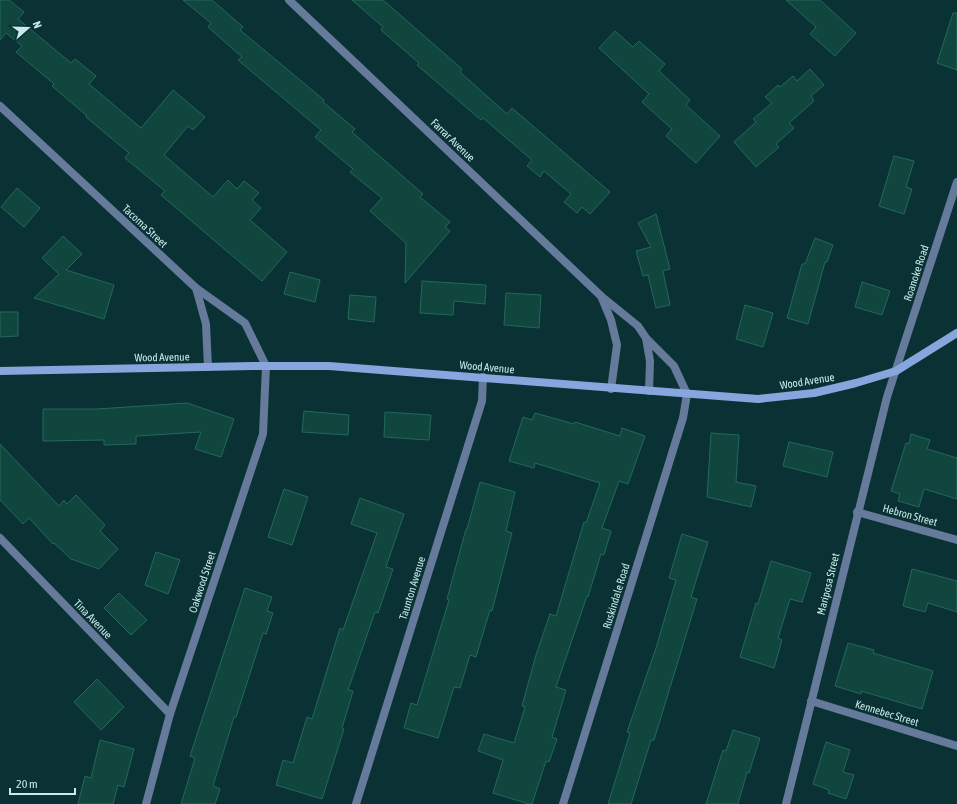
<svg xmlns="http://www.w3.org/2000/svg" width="957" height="804" viewBox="0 0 957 804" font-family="'Asap Condensed',sans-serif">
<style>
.building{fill:#10463e;stroke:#22685d}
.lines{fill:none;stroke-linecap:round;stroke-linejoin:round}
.street{stroke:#667a9c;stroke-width:8}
.secondary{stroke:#86a6dd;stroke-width:8}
.labels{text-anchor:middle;stroke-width:3;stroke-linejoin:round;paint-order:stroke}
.street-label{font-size:11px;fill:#c8eaec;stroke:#0a3234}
</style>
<rect width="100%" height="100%" fill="#0a3234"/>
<g class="building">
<polygon points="0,0 9,0 24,12 18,19 71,63 75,59 96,76 89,84 141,128 173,90 205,117 193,130 188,126 164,155 213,197 228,180 237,189 244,181 259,193 252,200 261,208 250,220 287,252 262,281 161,195 165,191 125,158 129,153 86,117 87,116 52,86 54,84 16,52 22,46 6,33 0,40"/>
<polygon points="183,0 212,0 243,27 240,30 324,100 323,102 355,129 352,132 423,194 420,197 450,222 445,227 450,231 405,283 406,243 370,211 382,198 350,172 353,169 315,137 321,130 238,60 242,57 208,27 211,23"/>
<polygon points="352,0 383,0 462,69 460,72 507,114 512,108 610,192 590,214 582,207 577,213 564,202 571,194 544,171 540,177 527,166 532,160 483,118 481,120 417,65 419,63 381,30 383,27"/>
<polygon points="786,0 820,0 856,33 835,56 810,34 816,27"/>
<polygon points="953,13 957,13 957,70 937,63"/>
<polygon points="615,31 633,47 639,41 665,64 659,71 690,100 686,105 720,136 696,163 666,136 672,129 642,102 649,94 599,48"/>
<polygon points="810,69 824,85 811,96 814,101 789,123 794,128 776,144 779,147 756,167 734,142 756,122 753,119 772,103 765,97 778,85 780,87 793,76 797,81"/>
<polygon points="894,156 914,161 906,187 912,189 904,214 879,206"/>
<polygon points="17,188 40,208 24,227 1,207"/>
<polygon points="656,214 670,269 663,271 670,305 656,308 648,275 643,276 636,251 651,247 638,223"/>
<polygon points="63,236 82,254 66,270 114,285 104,319 34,298 59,274 42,258"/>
<polygon points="815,238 833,245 827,262 825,262 808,324 787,318 802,264 805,264"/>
<polygon points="290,272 320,280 315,302 284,294"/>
<polygon points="422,281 486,285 485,304 454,301 453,315 420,313"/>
<polygon points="862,282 890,291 882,315 855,307"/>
<polygon points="506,293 541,295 539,328 504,325"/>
<polygon points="350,295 376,297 374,322 348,319"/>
<polygon points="745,305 773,313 763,347 736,339"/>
<polygon points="0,312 18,312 18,336 0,337"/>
<polygon points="187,403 234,419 221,457 195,449 201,432 136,436 136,444 104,445 104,440 43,441 43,409 97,409"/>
<polygon points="304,411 349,415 348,435 302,432"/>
<polygon points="385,412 431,415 429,440 384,437"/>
<polygon points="535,413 574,424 575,422 620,436 622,428 645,436 628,484 619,481 602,528 611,531 604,555 601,554 588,597 587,596 556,687 566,690 552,737 557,739 549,762 546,761 532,804 529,804 493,793 503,760 478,751 484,734 514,743 525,707 522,706 536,655 550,614 556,616 584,522 586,523 600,483 535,463 534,468 509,461 523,417 532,420"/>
<polygon points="711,433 739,435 736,482 756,486 751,507 707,497"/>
<polygon points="911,434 930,440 927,449 957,458 957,499 924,489 919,507 898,501 900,494 891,491 906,443 909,444"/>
<polygon points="789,442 833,452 827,477 783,466"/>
<polygon points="0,444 59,506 64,500 67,504 76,495 105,525 100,531 118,549 99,569 71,559 54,543 53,544 29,518 23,524 0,500"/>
<polygon points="480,482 515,492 506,531 512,533 492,611 490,610 476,657 470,655 460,688 454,687 438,738 404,728 411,703 417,705 449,600 447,599 466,529 467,529"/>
<polygon points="284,489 308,497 292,545 268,537"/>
<polygon points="360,498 404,514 386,567 393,569 378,613 375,612 348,690 353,691 342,728 344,729 322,799 276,785 283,760 293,763 307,717 312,719 340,628 343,630 377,533 351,524"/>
<polygon points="682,534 708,542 691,597 697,599 654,740 651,740 631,804 608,804 630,733 627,732 656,648 676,580 669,578"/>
<polygon points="156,552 180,560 168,594 145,585"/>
<polygon points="771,561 811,573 802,602 790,599 778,638 782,640 774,668 740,657 756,603 758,604"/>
<polygon points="912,569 957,581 957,612 928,603 925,612 903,606"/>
<polygon points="245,588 272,597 267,611 273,613 266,634 263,633 236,717 234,717 213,786 220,789 215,804 181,804 195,758 190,756"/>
<polygon points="119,593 147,620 131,635 104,608"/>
<polygon points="848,643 874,650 873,653 933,671 922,709 861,691 861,694 835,686"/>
<polygon points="97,679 124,707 101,730 74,702"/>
<polygon points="733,730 760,738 749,773 747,772 738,804 706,804 723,750 726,751"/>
<polygon points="100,740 134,749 124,787 118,785 113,804 78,804 85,776 91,778"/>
<polygon points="826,742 850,750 843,772 854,775 846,799 828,793 829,790 813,784"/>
</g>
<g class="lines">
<g class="street">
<polyline points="289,0 601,296 638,326 646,338 674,366 687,394 683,418 563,804"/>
<polyline points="0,106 196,288 245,323 266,366 263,434 170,714 146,804"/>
<polyline points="196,288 206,324 208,367"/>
<polyline points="601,296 611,320 617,345 611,389"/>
<polyline points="646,338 650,361 649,391"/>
<polyline points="857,512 957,540"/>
<polyline points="0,538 170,714"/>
<polyline points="811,701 957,746"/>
<polyline points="356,804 482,401 483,377"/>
<polyline points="786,804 887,397 957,182"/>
</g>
<polyline class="secondary" points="0,371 253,366 329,366 758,399 814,393 856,383 896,371 957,333"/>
</g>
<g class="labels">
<g class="street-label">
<text transform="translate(453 140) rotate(44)" y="4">Farrar Avenue</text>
<text transform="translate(145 226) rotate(43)" y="4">Tacoma Street</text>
<text transform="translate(916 273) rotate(-72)" y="4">Roanoke Road</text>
<text transform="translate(162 357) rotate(-1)" y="4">Wood Avenue</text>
<text transform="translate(487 367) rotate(5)" y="4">Wood Avenue</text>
<text transform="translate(807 381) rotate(-9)" y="4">Wood Avenue</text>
<text transform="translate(910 515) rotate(15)" y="4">Hebron Street</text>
<text transform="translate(202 582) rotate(-72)" y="4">Oakwood Street</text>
<text transform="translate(828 584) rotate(-76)" y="4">Mariposa Street</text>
<text transform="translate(412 588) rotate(-73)" y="4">Taunton Avenue</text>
<text transform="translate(616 596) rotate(-73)" y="4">Ruskindale Road</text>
<text transform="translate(93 619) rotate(46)" y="4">Tina Avenue</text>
<text transform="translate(887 713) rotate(17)" y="4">Kennebec Street</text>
</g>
</g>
<g transform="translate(28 28) rotate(70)" stroke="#0a3234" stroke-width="3" paint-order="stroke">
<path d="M0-3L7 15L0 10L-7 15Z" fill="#c8eaec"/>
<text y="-6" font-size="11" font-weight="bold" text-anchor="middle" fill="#c8eaec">N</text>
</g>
<path d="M10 788v6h65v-6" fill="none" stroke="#c8eaec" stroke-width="2"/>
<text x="16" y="788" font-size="12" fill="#c8eaec" stroke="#0a3234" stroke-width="3" paint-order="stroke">20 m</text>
</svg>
